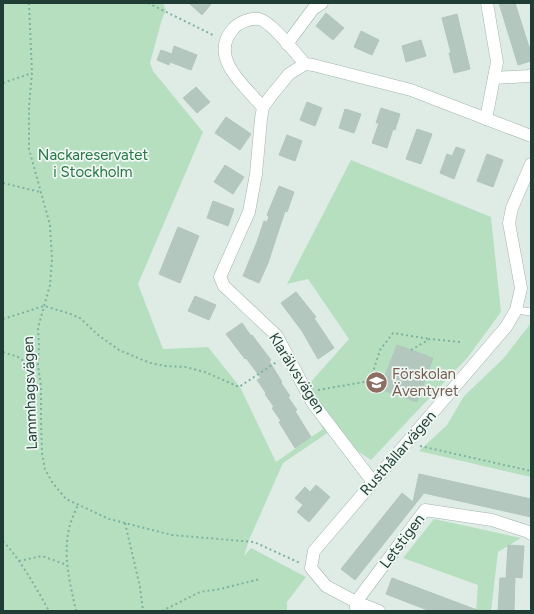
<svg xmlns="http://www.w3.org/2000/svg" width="534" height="614" viewBox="0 0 534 614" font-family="Figtree,sans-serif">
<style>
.green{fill:#b6dfc0}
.building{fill:#b4c7bf;stroke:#b1c6bd}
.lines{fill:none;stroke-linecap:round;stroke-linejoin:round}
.service-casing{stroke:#a2b4ad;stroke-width:8}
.minor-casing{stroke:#a2b4ad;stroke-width:13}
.path{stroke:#7db2a0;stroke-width:2;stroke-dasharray:2 3;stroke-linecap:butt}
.service{stroke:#fff;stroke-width:7}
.minor{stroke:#fff;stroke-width:12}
.labels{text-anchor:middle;stroke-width:3.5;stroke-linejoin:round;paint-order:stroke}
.park-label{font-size:15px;fill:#267743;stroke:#f0f8f4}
.street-label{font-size:15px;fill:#1f3d34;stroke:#f0f8f4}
.education-label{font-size:15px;fill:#785e54;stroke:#f0f8f4;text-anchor:start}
</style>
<rect width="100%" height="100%" fill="#dfece6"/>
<g class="green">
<polygon points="3,3 163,3 166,10 162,19 150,63 153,71 203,132 138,284 163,349 208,347 240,387 276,462 323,429 302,392 349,339 308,279 287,284 351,160 491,217 501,312 468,357 371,460 329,432 283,463 249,540 244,556 251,548 306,577 287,602 287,611 3,611"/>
<polygon points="531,323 531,477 419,451 447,425 464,396 503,359"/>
<polygon points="434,519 521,538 498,552 491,611 476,611 478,585 403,558"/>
</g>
<g class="building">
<polygon points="189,3 212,3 202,15"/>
<polygon points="499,3 515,3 529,47 531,46 531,61 518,65"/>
<polygon points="326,13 344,28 333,40 316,26"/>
<polygon points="457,14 470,69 454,73 449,53 451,53 442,18"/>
<polygon points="361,31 379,40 372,55 354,47"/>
<polygon points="421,40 426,56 406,62 402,46"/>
<polygon points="174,46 197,55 191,70 170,62 169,65 157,60 161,50 172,54"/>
<polygon points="196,87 210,102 197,113 183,98"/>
<polygon points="307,102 322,108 315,126 300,120"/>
<polygon points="381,108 400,114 395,130 393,129 387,148 372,143 379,123 376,123"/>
<polygon points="345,109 361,114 354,133 339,128"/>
<polygon points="226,117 251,134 240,150 215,133"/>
<polygon points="417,129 432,134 421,164 406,159"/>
<polygon points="287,135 302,141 295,161 279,155"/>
<polygon points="456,147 465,150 454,179 440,173 447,154 452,156"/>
<polygon points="487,154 503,160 493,187 477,181"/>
<polygon points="225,165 244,177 233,194 214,182"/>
<polygon points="279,186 294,192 287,212 285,211 268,263 259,283 243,276 257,242 264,221 267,222 269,217 267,215"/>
<polygon points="213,201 234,209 228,226 207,218"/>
<polygon points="178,227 199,236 180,283 159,274"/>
<polygon points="296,292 316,317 314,318 334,348 318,359 302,331 281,303"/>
<polygon points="195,296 216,305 209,320 188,311"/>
<polygon points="242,323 251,336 252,335 271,360 269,361 282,382 281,383 290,396 288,397 297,410 295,411 311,437 295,448 279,422 281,421 272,408 274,407 265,394 266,393 257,380 261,378 246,358 245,359 226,334"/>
<polygon points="397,345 433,358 417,402 380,389"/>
<polygon points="419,474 531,499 531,517 424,493 355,580 341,569 402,493 413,502"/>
<polygon points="316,485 330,497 309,522 297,512 303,505 295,498 305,487 310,492"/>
<polygon points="508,545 524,546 522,578 515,577 514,611 498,611 500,578 506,578"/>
<polygon points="392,578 477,610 477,611 430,611 386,594"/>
</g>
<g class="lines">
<defs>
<polyline id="service" points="516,310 531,312"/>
<g id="minor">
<polyline points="287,44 313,9 322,3"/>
<polyline points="494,78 529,76 531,75"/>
<path d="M263,107c-18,-20 -56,-51 -29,-79 5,-6 17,-10 25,-9 13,3 37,35 46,45"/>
<polyline points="486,119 497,62 487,3"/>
<polyline points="373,482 312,402 277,336 224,286 220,277 249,212 256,174 261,119 263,107 271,96 289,74 305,64 313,65 411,90 531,136"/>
<polyline points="356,608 356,602 425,510 492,520 529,532 531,534"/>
<polyline points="379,611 356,602 326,586 311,568 314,551 506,327 516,310 521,288 509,223 512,208 531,164"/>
</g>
</defs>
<use href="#service" class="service-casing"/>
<use href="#minor" class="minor-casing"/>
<g class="path">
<polyline points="29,3 32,73 29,106 29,149 50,225 52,259 50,285 38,328 39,346 38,365 41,387 41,421 42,453 45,469 52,482 66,499 109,519 172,535 254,542 300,563"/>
<polyline points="148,3 215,36"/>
<polyline points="3,83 32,73"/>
<polyline points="3,183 40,192"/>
<polyline points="3,319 44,306 68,313 80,318 97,334 119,350 150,363 165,366 185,367 205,372 239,387 278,361"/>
<polyline points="411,350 430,339 460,342"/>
<polyline points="3,352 18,357 31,366 38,365"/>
<polyline points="318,390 370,381 380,350 393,333 430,339"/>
<polyline points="420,446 531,471"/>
<polyline points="125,523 140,587 143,611"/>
<path d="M3,541c19,21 32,45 46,70"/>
<polyline points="19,561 42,556 67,565"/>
<path d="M76,611c-6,-28 -14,-57 -6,-86 2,-7 5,-14 8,-20"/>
<polyline points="162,611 200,592 220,589 260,579"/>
</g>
<use href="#service" class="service"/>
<use href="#minor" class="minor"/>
</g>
<defs>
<symbol id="school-disc" viewBox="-11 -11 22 22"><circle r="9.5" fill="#8d6e63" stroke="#f0f8f4"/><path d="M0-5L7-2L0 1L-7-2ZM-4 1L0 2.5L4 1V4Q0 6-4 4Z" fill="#fff"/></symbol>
</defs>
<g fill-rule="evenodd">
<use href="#school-disc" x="364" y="370" width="25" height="25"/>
</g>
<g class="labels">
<g class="park-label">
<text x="93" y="160">Nackareservatet<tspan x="93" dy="17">i Stockholm</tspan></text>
</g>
<g class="street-label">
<text transform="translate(297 373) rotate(58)" y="5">Klarälvsvägen</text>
<text transform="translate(30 393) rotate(-92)" y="5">Lammhagsvägen</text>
<text transform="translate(398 453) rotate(-49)" y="5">Rusthållarvägen</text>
<text transform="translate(402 541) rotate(-53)" y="5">Letstigen</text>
</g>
<g class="education-label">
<text x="392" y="379">Förskolan<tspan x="392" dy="17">Äventyret</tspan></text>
</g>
</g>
<rect width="534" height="614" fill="none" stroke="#1f3d34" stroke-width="8"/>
</svg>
